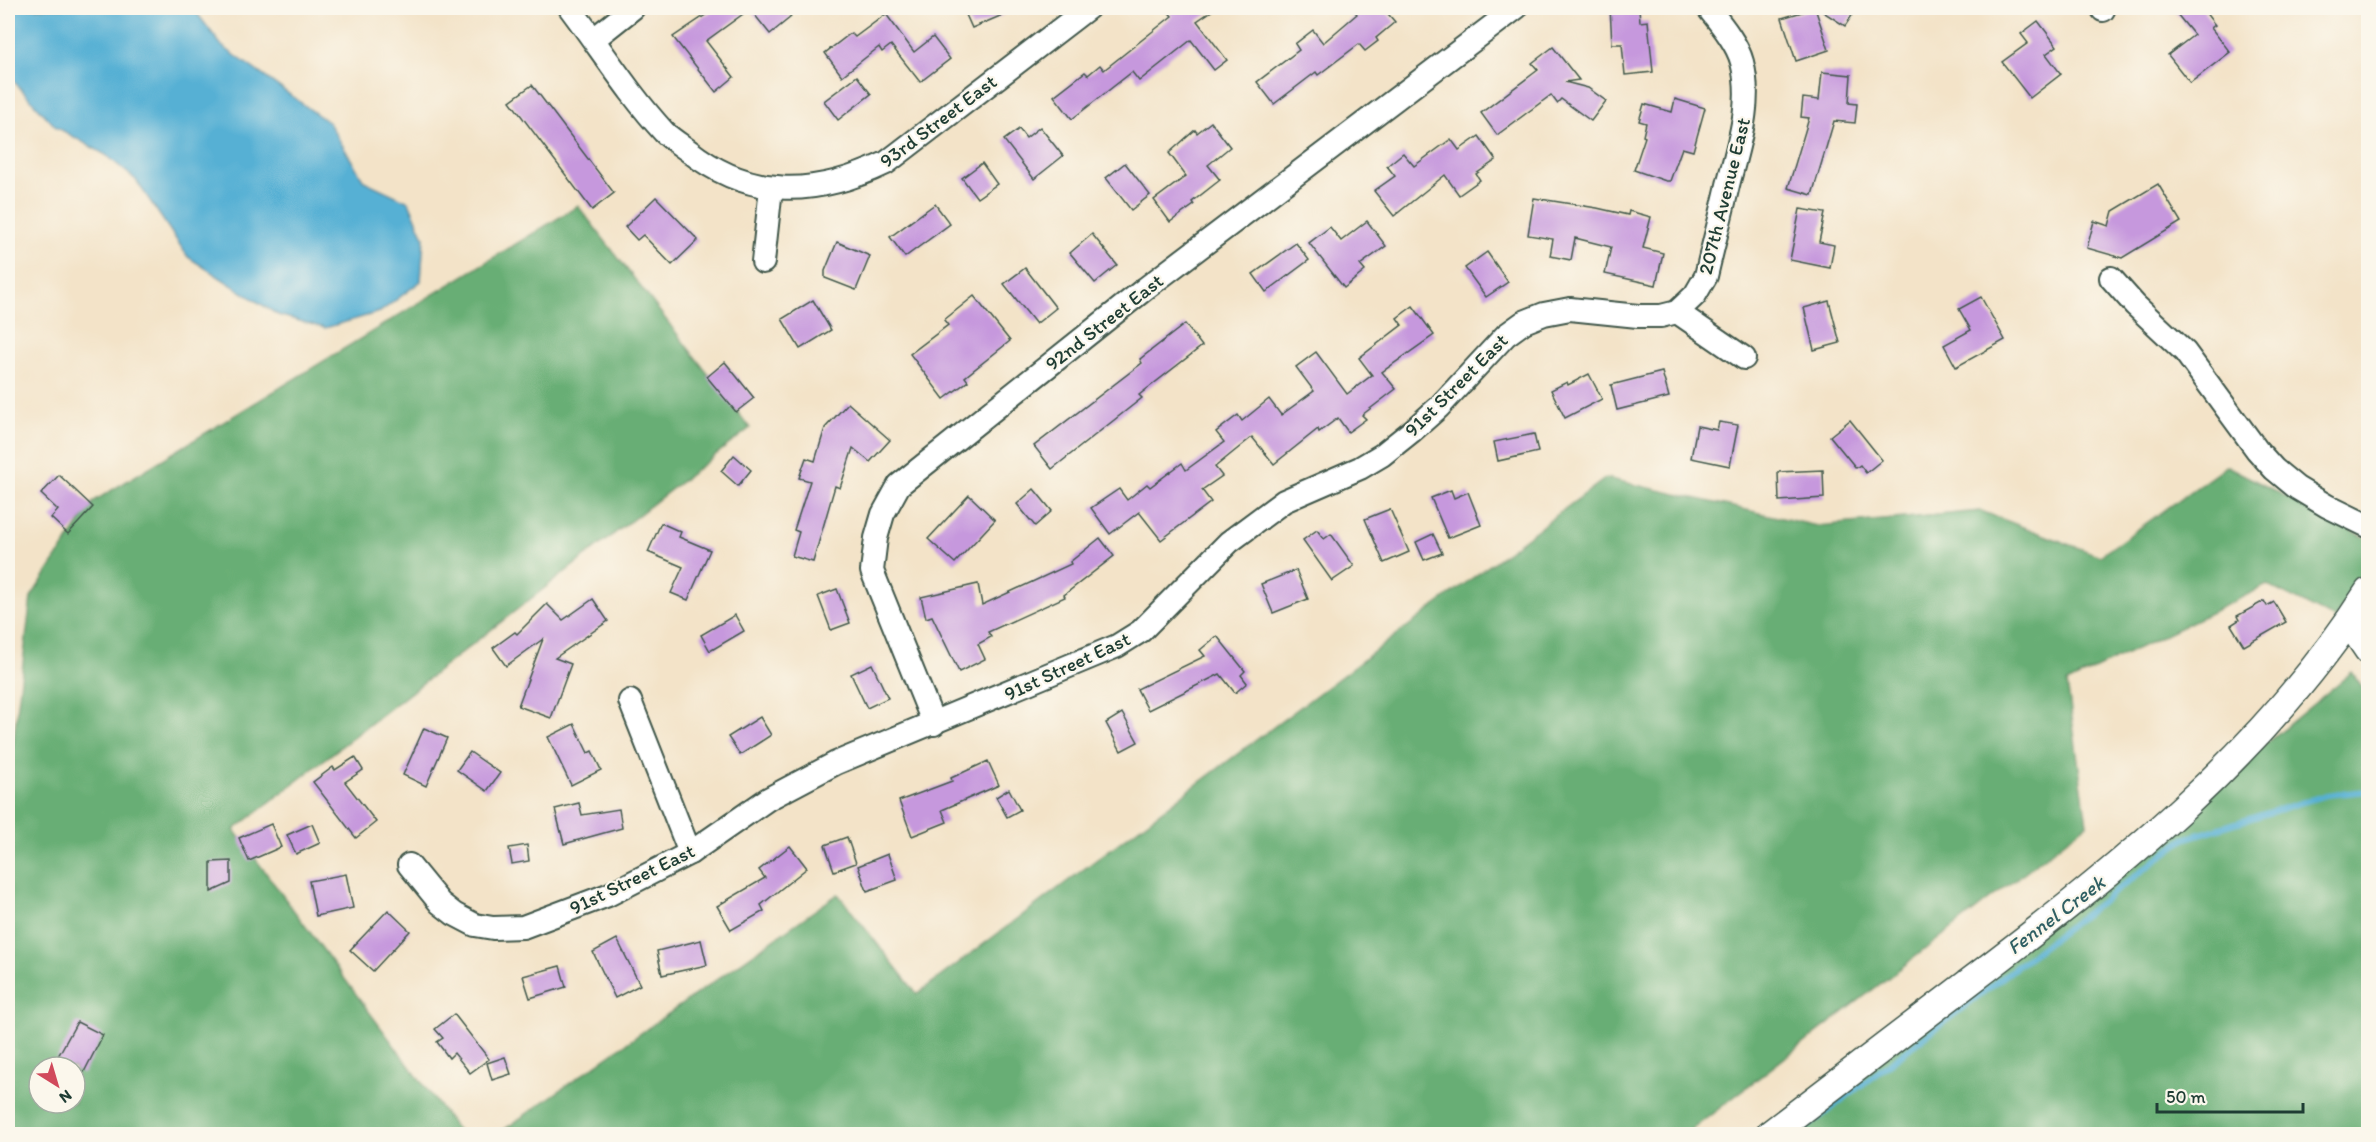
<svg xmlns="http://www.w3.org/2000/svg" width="2376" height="1142" viewBox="0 0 2376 1142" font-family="Itim,sans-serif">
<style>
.forest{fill:#68ae74;stroke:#447654;stroke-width:1.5;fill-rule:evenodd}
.water{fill:#57b0d4;stroke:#3b7684;stroke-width:1.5}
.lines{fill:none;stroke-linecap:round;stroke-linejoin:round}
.stream{stroke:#57b0d4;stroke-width:6}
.building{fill:#c698dd}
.minor-casing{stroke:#3f564a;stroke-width:26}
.tertiary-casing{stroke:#3f564a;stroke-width:30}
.minor{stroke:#fff;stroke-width:22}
.tertiary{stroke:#fff;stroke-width:27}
.labels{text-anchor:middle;stroke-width:4.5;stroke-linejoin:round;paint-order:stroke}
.street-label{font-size:20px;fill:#1f3d34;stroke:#fbf7ec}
.water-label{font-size:21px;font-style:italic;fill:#306064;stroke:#fbf7ec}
</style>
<rect width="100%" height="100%" fill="#fbf7ec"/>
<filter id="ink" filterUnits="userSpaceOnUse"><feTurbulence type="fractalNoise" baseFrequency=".0167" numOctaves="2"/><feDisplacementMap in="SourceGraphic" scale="12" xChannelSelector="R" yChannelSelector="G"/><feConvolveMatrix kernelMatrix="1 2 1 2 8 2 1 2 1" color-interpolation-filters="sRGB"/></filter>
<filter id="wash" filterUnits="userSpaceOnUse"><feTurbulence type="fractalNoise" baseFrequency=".008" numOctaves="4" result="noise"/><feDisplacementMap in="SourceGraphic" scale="24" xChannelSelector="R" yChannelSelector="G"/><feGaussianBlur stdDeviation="1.35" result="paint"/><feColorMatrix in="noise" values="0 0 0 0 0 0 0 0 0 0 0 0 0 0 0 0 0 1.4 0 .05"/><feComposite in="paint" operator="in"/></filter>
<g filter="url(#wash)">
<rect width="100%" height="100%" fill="#f3e3c8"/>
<g class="forest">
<path d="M578,206l172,222 -516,402 226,304h-452v-348l23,-189 63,-96zM39,1067h36v36h-36z"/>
<polygon points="2227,466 2368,539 2368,563 2335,619 2267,585 2067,683 2087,824 1686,1134 498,1134 838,894 917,994 1606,478 1817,526 1981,511 2100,556"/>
<polygon points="2352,672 2368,695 2368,1134 1780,1134 2072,904"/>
</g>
<polygon class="water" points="8,8 193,8 222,46 329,123 364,181 409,202 424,237 421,281 380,312 325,328 278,315 188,257 136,180 106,155 56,127 8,75"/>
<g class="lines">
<polyline class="stream" points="1797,1134 2184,839 2326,795 2368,791"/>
</g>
<g id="blocks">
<g class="building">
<polygon points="716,8 783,8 791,17 770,34 750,9 706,41 734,77 716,92 673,37"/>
<polygon points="963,8 1019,8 972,28"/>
<polygon points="1165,8 1216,8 1197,21 1227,60 1214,70 1191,40 1139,81 1132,72 1072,119 1054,96 1085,72 1088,75 1100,65 1104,70 1172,16"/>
<polygon points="1352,8 1383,8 1395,22 1376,38 1378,41 1365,51 1359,44 1318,75 1316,72 1274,104 1257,82 1299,50 1295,44 1313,30 1323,43 1357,14"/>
<polygon points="1610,8 1639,8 1640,22 1648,21 1653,72 1625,75 1622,44 1612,44"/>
<polygon points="1815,8 1829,50 1796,61 1782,18"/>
<polygon points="1817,8 1857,8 1845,26"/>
<polygon points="2172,8 2202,8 2215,25 2211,28 2230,52 2190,83 2168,55 2194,35"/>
<polygon points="886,14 914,52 933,37 950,59 920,82 891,45 882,52 879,47 842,76 825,53 851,33 855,37"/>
<polygon points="2038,21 2057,46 2046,54 2061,74 2030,98 2002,62 2028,43 2021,34"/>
<polygon points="1553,47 1579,80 1565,82 1588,88 1606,101 1591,121 1561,99 1557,103 1551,95 1497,135 1481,113 1538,70 1532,63"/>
<polygon points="1822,72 1851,75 1849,103 1857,104 1855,123 1834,121 1812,195 1788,188 1809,118 1801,117 1803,98 1819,100"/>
<polygon points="857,76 871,94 838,120 824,101"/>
<polygon points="532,85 614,193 592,210 510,101"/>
<polygon points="1675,99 1705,108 1693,151 1682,148 1670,181 1666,181 1634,170 1645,137 1643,136 1646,123 1639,121 1644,104 1672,112"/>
<polygon points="1211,122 1230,147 1208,165 1220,180 1192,202 1194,205 1170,222 1154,200 1186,176 1169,153 1195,130 1197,133"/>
<polygon points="1040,127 1063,156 1034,179 1004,140 1019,129 1026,138"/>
<polygon points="1479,136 1496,160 1476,174 1480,180 1459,195 1445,175 1394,216 1374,191 1395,176 1387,166 1403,153 1414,166 1451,139 1459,150"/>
<polygon points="982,163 997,184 977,198 962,178"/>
<polygon points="1125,163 1150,195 1131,210 1106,178"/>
<polygon points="2158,184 2181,222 2122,258 2087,248 2094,221 2109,226 2113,211"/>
<polygon points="656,197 698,240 672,265 643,235 637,240 625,227"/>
<polygon points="1534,198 1597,208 1628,215 1629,211 1651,217 1643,248 1663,253 1656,285 1605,274 1611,247 1575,238 1571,260 1550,256 1553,239 1528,235"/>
<polygon points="935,204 950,224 905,257 890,237"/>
<polygon points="1800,209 1825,213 1819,242 1834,245 1830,268 1790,260"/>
<polygon points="1367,221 1386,246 1360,265 1365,271 1344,288 1309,243 1330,227 1341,241"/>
<polygon points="1092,234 1117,265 1095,283 1070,253"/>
<polygon points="837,242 870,256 856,290 825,278 825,271"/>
<polygon points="1296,243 1309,260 1266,292 1253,274"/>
<polygon points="1487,252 1508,282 1486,297 1465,268"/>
<polygon points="1025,268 1056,308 1036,324 1004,284"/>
<polygon points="974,296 1010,341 965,377 968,381 944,399 910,354 948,325 944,320"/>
<polygon points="1981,297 2005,340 1956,367 1944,345 1971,330 1959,309"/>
<polygon points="813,300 831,330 800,349 782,319"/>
<polygon points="1829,301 1840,343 1814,350 1804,308"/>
<polygon points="1413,306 1434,335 1382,372 1396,389 1362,415 1366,419 1348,432 1338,418 1319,432 1318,429 1274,464 1252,437 1215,467 1222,476 1202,490 1211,502 1161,540 1139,512 1110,534 1091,508 1119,489 1127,500 1147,484 1150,487 1182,463 1186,470 1224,442 1216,432 1238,415 1242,421 1269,399 1281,415 1314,391 1296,367 1316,352 1347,394 1372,375 1359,358 1402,325 1397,318"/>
<polygon points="1185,324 1202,346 1139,395 1142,398 1052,469 1034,446 1142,363 1140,359"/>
<polygon points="725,362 754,398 736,412 707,377"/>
<polygon points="1662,372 1669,397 1617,410 1611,385"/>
<polygon points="1589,374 1602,399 1565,418 1551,390 1567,382 1568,385"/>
<polygon points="848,403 890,440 870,462 853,448 840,488 835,486 813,562 792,556 799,532 794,530 810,481 799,478 806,458 815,461 825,428"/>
<polygon points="1850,420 1882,460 1866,473 1860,465 1856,468 1830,436"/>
<polygon points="1719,422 1738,425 1730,466 1691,458 1697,426 1717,430"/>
<polygon points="1534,434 1538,452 1498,461 1494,442"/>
<polygon points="734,455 751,470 738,486 721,471"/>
<polygon points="1823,470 1824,498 1779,501 1778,472"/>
<polygon points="59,475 93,507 68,534 51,518 58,510 41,494"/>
<polygon points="1034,489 1052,511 1035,526 1017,504"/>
<polygon points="1451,490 1454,498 1468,492 1481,525 1448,538 1431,498"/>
<polygon points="969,495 995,520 955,563 928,539"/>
<polygon points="1390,509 1409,552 1384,563 1365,519"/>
<polygon points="661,523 681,532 679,537 710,550 688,600 671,593 683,567 648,552"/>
<polygon points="1317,530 1324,539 1331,534 1354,566 1332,581 1303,540"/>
<polygon points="1433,534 1442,553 1424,560 1416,542"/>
<polygon points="1100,538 1114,556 1064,595 1065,597 988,632 991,637 978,644 985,659 959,672 932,616 926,618 921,597 978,584 982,605 1071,564 1070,562"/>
<polygon points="1296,570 1308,599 1273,613 1261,584"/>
<polygon points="837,589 850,623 831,630 818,596"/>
<polygon points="593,599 608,621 555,658 571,664 551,718 518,706 543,639 506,666 493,648 515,632 517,634 547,604 563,620"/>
<polygon points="2264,601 2267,606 2274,602 2286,622 2244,646 2231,625 2239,620 2237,616"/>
<polygon points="735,615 744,631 710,651 701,635"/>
<polygon points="1217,636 1245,671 1241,675 1247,683 1235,693 1220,674 1148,710 1137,689 1205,656 1200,650"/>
<polygon points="872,664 888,698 867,708 851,674"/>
<polygon points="1122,713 1138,742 1121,751 1106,723"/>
<polygon points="760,717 771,735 740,755 728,737"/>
<polygon points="574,724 588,753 592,751 601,770 571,785 548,737"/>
<polygon points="424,728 447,738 426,786 403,775"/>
<polygon points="470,752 500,773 487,791 457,770"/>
<polygon points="355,757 363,770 345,782 376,822 356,838 313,782 333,767 335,770"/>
<polygon points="988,761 999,785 942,810 947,822 912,836 899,801 952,781 951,778"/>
<polygon points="1009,789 1020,810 1007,817 996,797"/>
<polygon points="579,803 582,815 619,809 622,828 564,844 555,809"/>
<polygon points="271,824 281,847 249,861 239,838"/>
<polygon points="312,824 320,843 296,854 287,835"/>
<polygon points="847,837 856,863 834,871 825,845"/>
<polygon points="527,845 529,861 512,864 509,848"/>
<polygon points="790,846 807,868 761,905 764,911 731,930 717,906 765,878 759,870"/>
<polygon points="888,854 897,880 867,891 858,866"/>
<polygon points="231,861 231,883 211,892 211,862"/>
<polygon points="346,874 353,908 316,916 309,881"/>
<polygon points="388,910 410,931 373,971 350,950"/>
<polygon points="617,939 640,985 615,998 593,952"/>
<polygon points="701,940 707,965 662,975 657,951"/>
<polygon points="560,966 566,987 530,998 523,976"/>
<polygon points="454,1014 489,1059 470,1073 454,1053 449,1058 437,1042 443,1038 435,1029"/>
<polygon points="77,1022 103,1035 83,1074 75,1070 75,1067 69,1067 56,1060"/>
<polygon points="505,1057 511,1074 492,1080 487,1063"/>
</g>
</g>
</g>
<g filter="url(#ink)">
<use href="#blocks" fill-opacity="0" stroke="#3f564a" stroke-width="1.5"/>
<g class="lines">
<defs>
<g id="minor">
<path d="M570,8c31,41 59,86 94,124 7,7 17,13 25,19 62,49 128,45 197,12l202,-155"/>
<polyline points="2103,10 2104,8"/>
<polyline points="594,39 633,8"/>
<polyline points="763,262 771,188"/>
<polyline points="2111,278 2135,305 2185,352 2257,450 2274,469 2297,488 2327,506 2368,526"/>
<polyline points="1677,312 1744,358"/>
<polyline points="630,701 690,853"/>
<polyline points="934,724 872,571 876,538 883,514 899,485 1146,288 1516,8"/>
<path d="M409,865l31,38 14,11 21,11 18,3 30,-1 85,-32 82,-42 78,-54 68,-36 281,-117 24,-15 88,-89 55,-41 76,-33 22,-13 30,-24 27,-24 67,-72 18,-13 20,-8 26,-5 68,7h23l16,-4 18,-17 11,-19c7,-30 15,-60 22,-91 10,-40 25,-81 14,-123 -5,-19 -22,-39 -34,-54"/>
</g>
<g id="tertiary">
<polyline points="2349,622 2368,650"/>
<path d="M1770,1134c66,-50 132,-101 198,-151 150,-114 298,-231 400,-391"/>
</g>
</defs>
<use href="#minor" class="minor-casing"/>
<use href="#tertiary" class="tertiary-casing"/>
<use href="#minor" class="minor"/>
<use href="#tertiary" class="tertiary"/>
</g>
</g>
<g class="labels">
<g class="street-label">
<text transform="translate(938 121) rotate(-37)" y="7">93rd Street East</text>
<text transform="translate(1724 196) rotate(-76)" y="7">207th Avenue East</text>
<text transform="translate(1104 322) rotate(-38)" y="7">92nd Street East</text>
<text transform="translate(1456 385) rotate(-45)" y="7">91st Street East</text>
<text transform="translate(1067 666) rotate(-25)" y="7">91st Street East</text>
<text transform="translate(632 879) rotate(-26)" y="7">91st Street East</text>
</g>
<g class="water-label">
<text transform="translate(2056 915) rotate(-37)" y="7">Fennel Creek</text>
</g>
</g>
<rect width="2376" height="1142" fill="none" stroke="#fbf7ec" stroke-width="30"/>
<g transform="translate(57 1085) rotate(143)"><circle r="28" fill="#fbf7ec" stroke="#a3ada2" stroke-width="1.5"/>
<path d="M0-4.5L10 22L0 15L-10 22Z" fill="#d1495b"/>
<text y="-9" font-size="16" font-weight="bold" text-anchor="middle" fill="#1f3d34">N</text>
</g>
<path d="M2157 1103v9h146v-9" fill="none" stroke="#1f3d34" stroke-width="3"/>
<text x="2166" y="1103" font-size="18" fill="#1f3d34" stroke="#fbf7ec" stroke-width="4.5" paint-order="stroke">50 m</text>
</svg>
